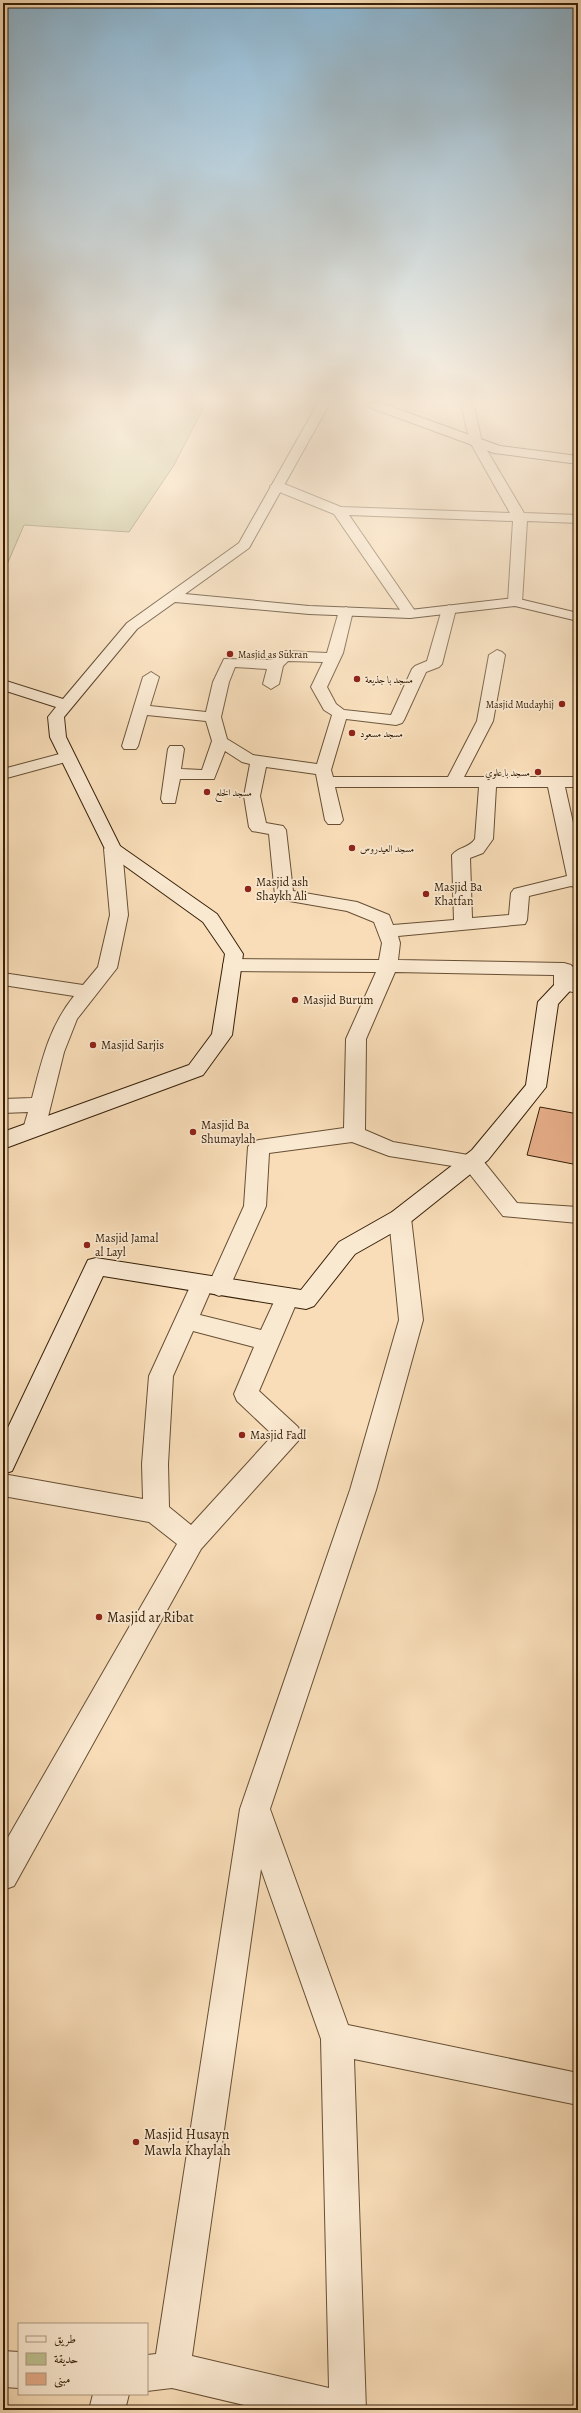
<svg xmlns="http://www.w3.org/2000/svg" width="581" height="2413" viewBox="0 0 581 2413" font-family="Alegreya,Amiri,serif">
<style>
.green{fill:#bdc18f;stroke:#7a704c}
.building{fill:#e3ab86;stroke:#372008}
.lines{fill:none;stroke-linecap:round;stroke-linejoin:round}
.street-casing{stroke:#674f34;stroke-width:2}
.secondary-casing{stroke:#372008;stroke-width:2}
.street{fill:#fae9d1;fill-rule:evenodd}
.secondary{fill:#fae9d1;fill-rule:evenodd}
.poi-dot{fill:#8f2418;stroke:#fae9d1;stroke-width:1.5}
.labels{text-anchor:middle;stroke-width:3.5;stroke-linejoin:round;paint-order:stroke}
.far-poi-label{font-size:10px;fill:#372008;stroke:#fae9d1;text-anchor:start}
.poi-label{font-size:12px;fill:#372008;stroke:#fae9d1;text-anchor:start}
.near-poi-label{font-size:14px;fill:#372008;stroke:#fae9d1;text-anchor:start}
</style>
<rect width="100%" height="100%" fill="#f8ddb8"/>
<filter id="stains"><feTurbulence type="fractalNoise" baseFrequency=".005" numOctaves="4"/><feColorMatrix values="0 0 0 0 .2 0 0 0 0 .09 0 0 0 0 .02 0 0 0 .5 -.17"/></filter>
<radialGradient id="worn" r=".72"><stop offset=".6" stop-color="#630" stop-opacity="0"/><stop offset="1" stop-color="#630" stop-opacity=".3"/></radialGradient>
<polygon class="green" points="3,403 206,403 174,465 129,532 24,525 6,567 3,567"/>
<polygon class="building" points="540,1107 578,1114 578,1165 527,1155"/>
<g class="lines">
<defs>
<g id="street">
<polygon points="461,403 473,403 482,442 524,513 578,515 578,523 527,521 522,602 515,606 508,602 513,521 349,515 417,614 410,618 405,617 334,514 272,489 270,486 277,482 282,483 341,507 510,513 470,442"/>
<path d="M449,605l7,4 -14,55 -3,3 -13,5 -22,48 -2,3 -6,2 -50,-6 -15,51 2,7h115l29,-56 12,-66 8,-5 5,2 3,3 -12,66 -29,56h114v10h-13l13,58v43l-7,-2 -42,10 -2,24 -2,4 -127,12 2,7 -2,17 166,3 7,2 3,4v11l4,1v12l-21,-4 -3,-4v-10l-159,-3 -29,67 -1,91 28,12 87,15 37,46 61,4v16l-75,-7 -38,-48 -76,-12 -37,-14 -83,11 -3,53 -39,87 -8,3 -9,-4 -10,23 61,15 18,-39 8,-3 8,3 4,6 -40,94 39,36 3,7 -3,7 -97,108 -187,337 -11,4v-44l174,-302 -28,-22 -146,-26v-22l140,25 -1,-35 7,-88 45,-98 8,-3 9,4 33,-73 4,-59 3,-5 8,-2 85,-12 2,-89 30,-67 -144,-1 -7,-2 -2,-4 2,-4 7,-2 147,1 3,-17 -8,-21 -27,-11 -69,-12 -3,-4 -6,-61 -17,-3 -3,-4 -5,-31 6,-32 -8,-2 -17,-11 -11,28h-34l-5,24h-12l-2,-4 7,-50 2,-3h12l2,3 -3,20 21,1 10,-29 -6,-20 -59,-6 -9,31 -2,3h-12l-2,-3 21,-69 8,-5 8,5 -9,29 56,6 7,-30 11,-23 48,1 7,-7 5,-2 43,2 12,-42 7,-4 7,4 -10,42 -16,34 9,17 8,6 47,5 21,-46 3,-3 12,-5 15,-52zM288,661l35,1 -12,25 13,23 8,5 -15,49 -64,-9 -26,-16 -6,-22 8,-35 6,-15 32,2 -4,15 8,5 8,-5 4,-18zM266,767l50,7 9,46 3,4h12l3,-4 -8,-33h144l-4,52c-6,9 -17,8 -23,16l2,65 -61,5 -4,-10 -32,-13 -64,-11 -7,-61 -3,-4 -17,-3 -6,-27zM496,787h52l19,89 -53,13 -3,4 -2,22 -37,3 -2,-60 13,-5 10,-14zM193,1331l61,16 -20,47 3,7 36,34 -82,90 -22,-18 -1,-43 5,-88z"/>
<polygon points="67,752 73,754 75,757 73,760 3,779 3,769"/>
<path d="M113,844l6,1 3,4 6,66 -11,53 -40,51 -13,33 -19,77 -4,5 -7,2 -7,-2 -4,-5 5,-17 -25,1v-14l29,-1c10,-38 17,-71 42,-102l-71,-11v-12l80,12 15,-18 12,-52 -6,-66 3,-4z"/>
<path d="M400,1210l8,2 3,6 12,102 -47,170 -106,319 78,216 230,48v32l-224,-46 12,351h-101l-93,-22 -25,3v-36l9,-1 84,-545 110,-319 49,-170 -10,-102 3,-6zM261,1869l60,170 8,349 -137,-32z"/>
<polygon points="3,2351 19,2352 19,2388 3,2387"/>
<polygon points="93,2394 129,2394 125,2410 89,2410"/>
</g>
<g id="secondary">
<polygon points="318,403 330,403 249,548 185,594 309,606 410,610 515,598 578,613 578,621 515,606 410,618 309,614 175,602 137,629 64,717 66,737 120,846 217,914 243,954 232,1035 203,1075 3,1149 3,1132 189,1065 212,1034 225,954 203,922 107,853 50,737 48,717 56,707 3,690 3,680 63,699 127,623 239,543"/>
<polygon points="364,403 381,403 500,446 578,456 578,464 494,453 366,406"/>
<polygon points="578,965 578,982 558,1004 546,1087 488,1160 408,1224 355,1254 314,1306 306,1309 103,1276 12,1471 3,1474 3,1438 88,1260 96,1258 301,1290 339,1242 392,1212 472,1150 526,1085 538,1002 571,967"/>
</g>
</defs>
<use href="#street" class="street-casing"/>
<use href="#secondary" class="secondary-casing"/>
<use href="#street" class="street"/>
<use href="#secondary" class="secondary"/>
</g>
<linearGradient id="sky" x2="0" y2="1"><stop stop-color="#8bb7d4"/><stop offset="0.54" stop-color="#fcf0df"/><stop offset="1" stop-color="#fcf0df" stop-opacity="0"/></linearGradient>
<rect width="581" height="741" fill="url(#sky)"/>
<g class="poi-dot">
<circle cx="230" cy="654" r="4"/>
<circle cx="357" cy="679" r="4"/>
<circle cx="562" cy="704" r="4"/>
<circle cx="352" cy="733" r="4"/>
<circle cx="538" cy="772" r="4"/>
<circle cx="207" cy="792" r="4"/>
<circle cx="352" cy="848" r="4"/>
<circle cx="248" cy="889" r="4"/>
<circle cx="426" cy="894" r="4"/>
<circle cx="295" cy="1000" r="4"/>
<circle cx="93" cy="1045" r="4"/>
<circle cx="193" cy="1132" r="4"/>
<circle cx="87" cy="1245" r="4"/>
<circle cx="242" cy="1435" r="4"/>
<circle cx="99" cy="1617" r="4"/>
<circle cx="136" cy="2142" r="4"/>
</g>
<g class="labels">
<g class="far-poi-label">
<text x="238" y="658">Masjid as Sukran</text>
<text x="365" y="683">مسجد با جذيعة</text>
<text x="554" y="708" text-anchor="end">Masjid Mudayhij</text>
<text x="360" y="737">مسجد مسعود</text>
<text x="530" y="776" text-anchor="end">مسجد با علوي</text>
<text x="215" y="796">مسجد الخلع</text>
<text x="360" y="852">مسجد العيدروس</text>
</g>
<g class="poi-label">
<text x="256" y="886">Masjid ash<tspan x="256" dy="14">Shaykh Ali</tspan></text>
<text x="434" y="891">Masjid Ba<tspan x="434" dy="14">Khatfan</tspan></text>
<text x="303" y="1004">Masjid Burum</text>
<text x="101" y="1049">Masjid Sarjis</text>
<text x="201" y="1129">Masjid Ba<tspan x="201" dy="14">Shumaylah</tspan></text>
<text x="95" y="1242">Masjid Jamal<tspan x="95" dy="14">al Layl</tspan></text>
<text x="250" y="1439">Masjid Fadl</text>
</g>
<g class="near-poi-label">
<text x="107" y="1622">Masjid ar Ribat</text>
<text x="144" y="2139">Masjid Husayn<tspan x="144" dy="16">Mawla Khaylah</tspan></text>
</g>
</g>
<rect width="581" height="2413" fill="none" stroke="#f8ddb8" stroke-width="16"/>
<rect x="4" y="4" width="573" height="2405" fill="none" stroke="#372008" stroke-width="2"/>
<rect x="8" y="8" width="565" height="2397" fill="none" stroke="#372008"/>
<rect x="18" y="2323" width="130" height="72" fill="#fae9d1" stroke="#ac9981"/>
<rect x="26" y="2336" width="20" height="6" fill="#fae9d1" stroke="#ac9981"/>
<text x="54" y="2343" font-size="12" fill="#372008">طريق</text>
<rect x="26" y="2353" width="20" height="12" fill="#bdc18f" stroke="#ac9981"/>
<text x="54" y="2363" font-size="12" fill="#372008">حديقة</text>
<rect x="26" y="2373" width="20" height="12" fill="#e3ab86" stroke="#ac9981"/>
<text x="54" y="2383" font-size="12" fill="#372008">مبنى</text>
<rect width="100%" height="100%" filter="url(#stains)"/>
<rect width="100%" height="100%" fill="url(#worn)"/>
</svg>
